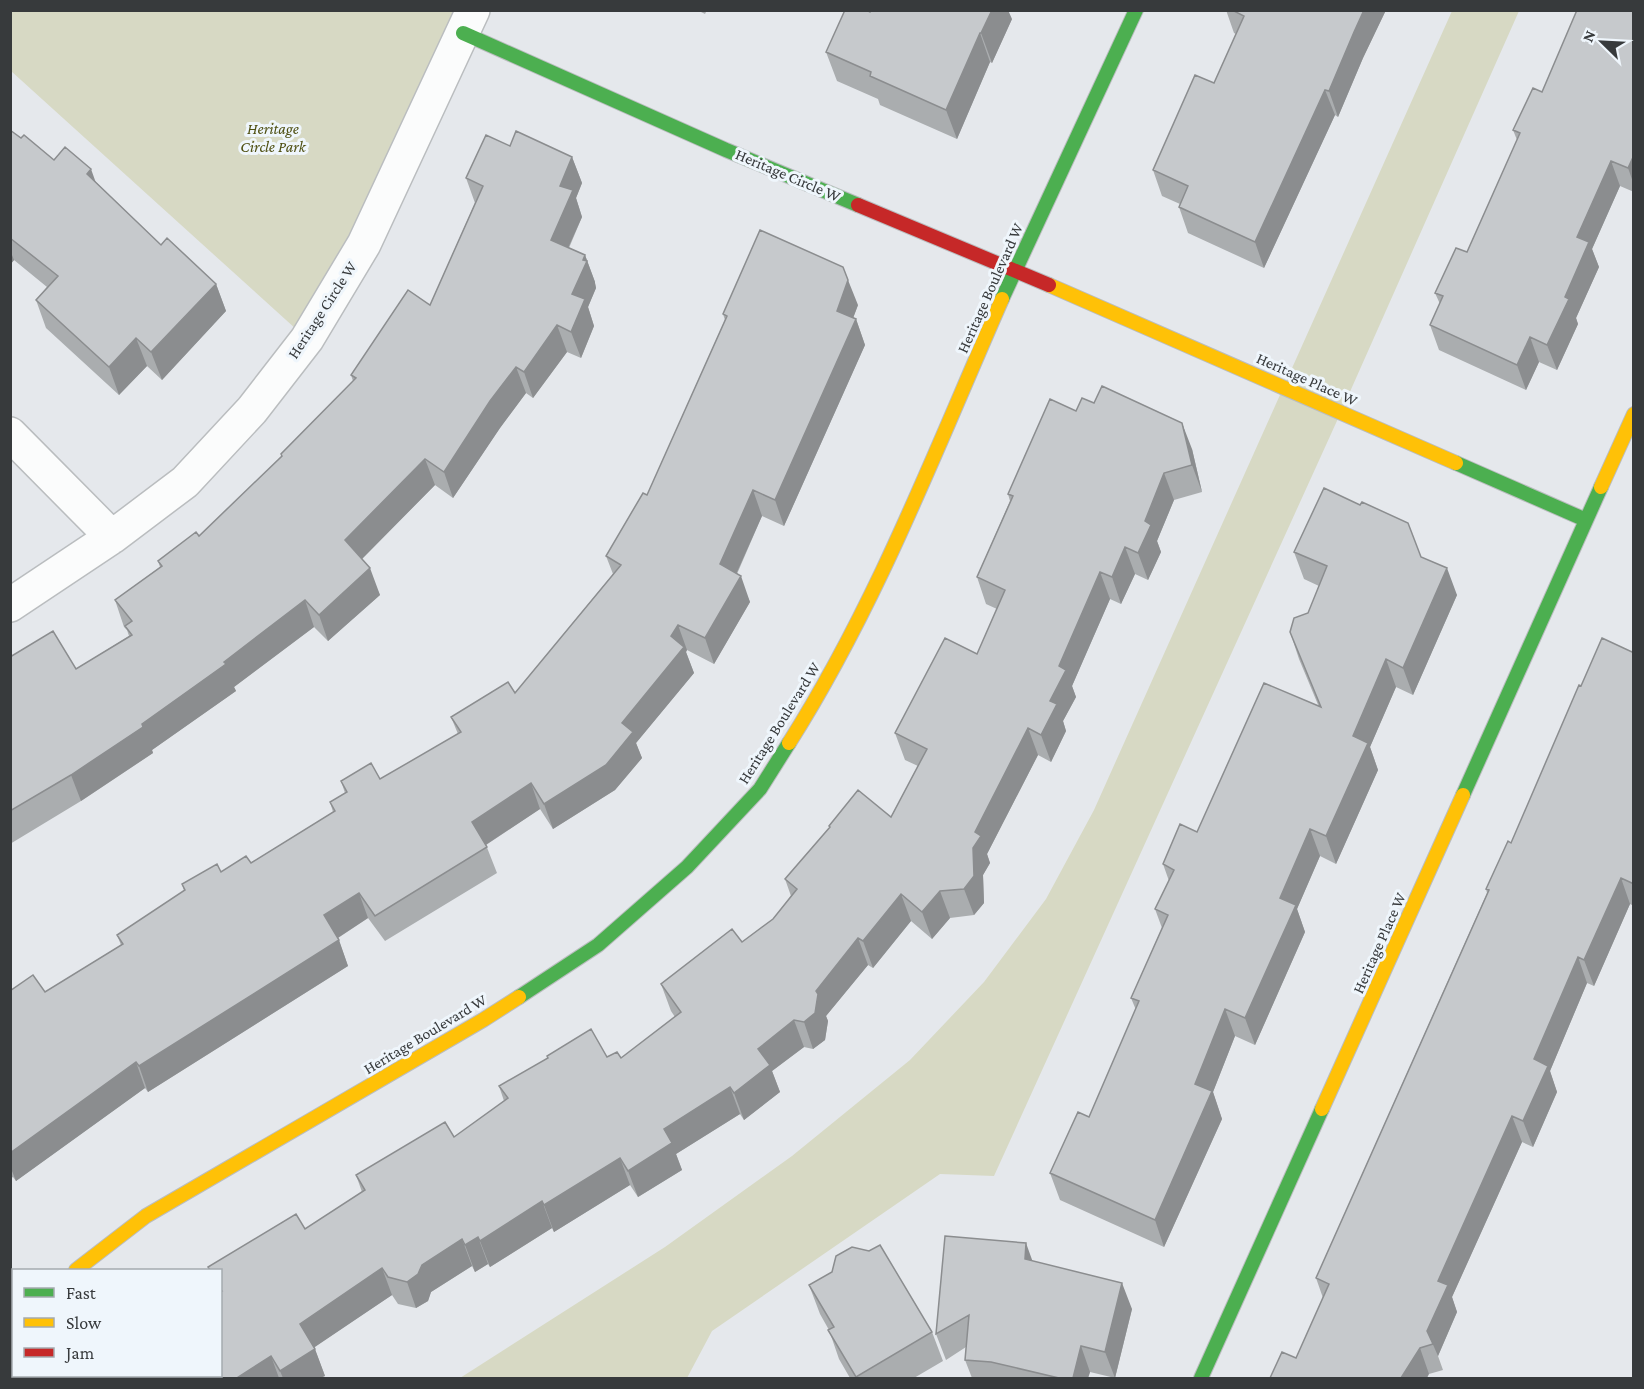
<svg xmlns="http://www.w3.org/2000/svg" width="1644" height="1389" viewBox="0 0 1644 1389" font-family="'Crimson Pro',serif">
  <rect width="100%" height="100%" fill="#e5e8ec"/>
  <path fill="#d7d9c4" d="M11,11h462l-166,328 -296,-268z
    M1452,11h67l-178,401 -347,764 -54,-2 -228,157 -25,47h-227l205,-131 127,-91 118,-96 74,-78 62,-83 48,-89z"/>
  <g fill="none" stroke-linecap="round" stroke-linejoin="round">
    <g stroke="#babdbf" stroke-width="36">
      <path id="street" d="M10,434l102,103
        M10,605l102,-68 73,-55 67,-72 55,-71 57,-95 109,-234"/>
    </g>
    <g stroke="#babdbf" stroke-width="16">
      <path id="fast" d="M463,33l263,117 132,55
        M1002,299l134,-289
        M1456,463l130,57
        M1463,795l138,-308
        M519,997l79,-52 89,-78 73,-78 29,-46
        M10,1328l4,-3
        M1201,1378l121,-269"/>
    </g>
    <g stroke="#babdbf" stroke-width="16">
      <path id="slow" d="M1049,285l407,178
        M1601,487l33,-73
        M789,743c88,-139 147,-294 213,-444
        M1322,1109l141,-314
        M76,1270l70,-54 337,-196 36,-23"/>
    </g>
    <g stroke="#babdbf" stroke-width="16">
      <path id="jam" d="M858,205l191,80"/>
    </g>
    <use href="#street" stroke="#fbfcfc" stroke-width="33"/>
    <use href="#fast" stroke="#4caf50" stroke-width="14"/>
    <use href="#slow" stroke="#ffc107" stroke-width="14"/>
    <use href="#jam" stroke="#c62828" stroke-width="14"/>
  </g>
  <path fill="#aaadaf" d="M697,10h10l-2,4z
    M1226,10h160l-23,48 -25,59 -3,-2 -71,153 -76,-35 -9,-26 1,-3 -18,-8 -9,-26 61,-87 22,-49 -2,-1z
    M1634,10v182l-14,-6 -28,63 7,18 -23,51 2,6 -21,46 -18,-8 -13,28 -87,-40 -9,-25 10,-21 -5,-11 32,-41 50,-112 -4,-10 29,-38z
    M870,12l142,7 -20,44 -2,-1 -33,77 -77,-34 -2,-6 -41,-18 -11,-29z
    M10,130l11,8 33,22 42,22 65,63 55,39 10,27 -64,69 -15,-14 -28,29 -73,-67 -10,-28 11,-13 -33,-27 -4,5z
    M510,146l62,11 10,26 -6,15 6,19 -13,31 16,7 10,27v1l1,5 -8,19 6,19 -13,32 -14,-6 -34,46 -7,-5 -26,35 -47,70 -18,-13 -73,74 18,36 -52,46 -14,-14 -80,60 2,4 -84,59 1,3 -72,48 -71,43v-187l66,12 53,-33 -2,-6 -3,-3 -9,-27 45,-33 -2,-6 41,-25 83,-79 -1,-3 72,-73 -2,-6 79,-70 45,-102 -9,-25z
    M858,305l-5,13 3,1 9,26 -81,181 -22,-10 -25,58 13,28 -36,62 -27,-14 -1,2 8,21 -58,70 6,15 -27,32 -62,39 -13,-20 -54,36 11,28 -112,68 -17,-23 -30,20 10,28 -200,126 -3,-4 -129,93 -3,-4 -3,2v-188l35,1 76,-47 -4,-10 67,-44 -2,-7 39,-12 30,-9 82,-51 -3,-10 15,-9 -4,-12 39,-2 78,-45 -7,-17 64,-24 98,-119 -7,-18 41,-61 78,-175 -2,-6z
    M1076,411l116,38 10,43 -28,8 -17,41 4,11 -13,28 -13,-6 -14,30 -11,-5 -38,87 4,11 -13,24 3,10 -15,31 -13,-7 -51,99 3,9 -7,12 1,28 -10,12 -24,3 -18,21 -21,-18 -38,47 -5,-3 -42,51 2,5 -3,19 -12,9 -9,-2 -32,24 8,21 -36,28 -4,-6 -64,40 6,16 -44,27 -8,-12 -76,47 -2,-4 -62,39 -2,-3 -13,8 -3,-6 -41,26 -3,9 -12,7 -18,-4 -6,-9 -78,52 11,29 -5,2h-245l-2,-2h147v-106h-11l-1,-3 97,-38 57,-37 -6,-17 98,-38 50,-36 -5,-15 108,-29 14,1 54,-41 -4,-6 -10,-27 81,-42 31,-23 18,-23 -6,-17 44,-51v-2l62,-9 27,-51 -13,-6 -10,-27 82,-79 20,-45 -11,-5 -9,-27 33,-76 -2,-7z
    M1294,552l127,5 36,38 -44,100 -17,-8 -26,60 8,23 -42,94 -16,-8 -23,53 8,23 -50,113 -20,-9 -22,56 9,27 -58,128 -104,-47 -10,-27 39,-56 47,-107 -5,-12 31,-70 -7,-19 14,-28 -6,-17 34,-32 122,-125 -20,-48 -9,-27 18,-19 11,-27 -15,-7z
    M1634,648v258l-4,-2 -36,82 -7,-3 -37,88 7,21 -24,55 -11,-5 -70,155 5,15 -19,44 5,14 -14,4 -133,-16 27,-60 -7,-20 171,-385 -1,-4 25,-46 70,-157 51,-34z
    M1032,1261l100,48 -17,69 -25,-6 -2,6h-116l-7,-18 1,-13 -20,13 -10,-26z
    M809,1285l123,47 11,29 -29,17h-64l-11,-19 -10,-29 -9,-16z"/>
  <path fill="#8b8d8f" d="M992,10h16l4,9 -20,44 -11,-30z
    M1364,10h22l-23,48 -25,59 -9,-26 25,-59z
    M980,33l10,29 -33,77 -11,-29z
    M1325,90l10,25 -71,153 -9,-26z
    M1634,155v30l-6,-17z
    M572,157l10,26 -6,15 6,19 -22,49 -9,-26 9,-54z
    M1611,161l9,25 -28,63 7,18 -23,51 2,6 -21,46 -10,-25 18,-48 12,-60z
    M91,169l10,28 -14,-23z
    M10,250l4,10 -4,5z
    M585,255l10,27v1l1,5 -8,19 6,19 -13,32 -10,-26 1,-38z
    M848,280l10,25 -12,32 -9,-26z
    M216,284l10,27 -64,69 -11,-28z
    M856,319l9,26 -81,181 -9,-26z
    M557,325l10,27 -34,46 -9,-26z
    M1530,337l9,25 -13,28 -9,-25z
    M136,338l11,28 -28,29 -10,-28z
    M516,367l10,26 -26,35 -47,70 -9,-26 46,-71z
    M1182,423l10,26 10,43 -10,-27z
    M425,459l10,26 -81,82 -9,-27z
    M1164,473l10,27 -17,41 4,11 -13,28 -10,-27 7,-32z
    M753,490l9,26 -33,74 -9,-26z
    M1125,547l10,27 -14,30 -9,-27z
    M370,568l10,27 -52,46 -9,-26z
    M1447,568l10,27 -44,100 -10,-27z
    M1100,572l10,27 -38,87 4,11 -13,24 3,10 -15,31 -10,-27 18,-69z
    M741,576l9,26 -36,62 -9,-26z
    M305,600l9,27 -80,60 2,4 -84,59 1,3 -72,48 -10,-26 71,-51z
    M678,625l9,25 -1,2 8,21 -58,70 6,15 -27,32 -62,39 -9,-25 78,-81 49,-87z
    M1386,659l10,28 -26,60 8,23 -42,94 -10,-28 27,-100z
    M1028,728l10,27 -51,99 3,9 -7,12 1,28 -10,12 -10,-26 11,-57z
    M531,783l9,26 -59,39 -9,-26z
    M1310,829l10,27 -23,53 8,23 -50,113 -10,-27 35,-120z
    M1621,878l9,26 -36,82 -10,-26z
    M940,891l10,27 -18,21 -10,-27z
    M359,893l9,25 -35,23 -9,-26z
    M901,894l10,27 -38,47 -10,-27z
    M858,938l10,27 -42,51 2,5 -3,19 -12,9 -9,-27 12,-31z
    M339,940l9,26 -200,126 -9,-26z
    M1578,957l9,26 -37,88 7,21 -24,55 -10,-26 11,-62z
    M1225,1009l10,27 -22,56 9,27 -58,128 -9,-27 40,-136z
    M794,1020l10,27 -32,24 8,21 -36,28 -10,-27 24,-44z
    M136,1062l9,26 -129,93 -6,-15v-13z
    M730,1087l10,27 -64,40 6,16 -44,27 -10,-26 36,-42z
    M1512,1116l10,26 -70,155 5,15 -19,44 -11,-25 11,-50z
    M620,1158l10,27 -76,47 -10,-27z
    M542,1201l10,27 -62,39 -10,-26z
    M478,1237l10,27 -13,8 -10,-27z
    M462,1239l10,27 -41,26 -3,9 -12,7 -9,-26 15,-17z
    M1026,1243l9,25 -10,-9z
    M382,1268l10,27 -83,56 -9,-27z
    M1122,1283l10,26 -17,69 -10,-26z
    M1081,1346l9,26 -2,6h-15z
    M1420,1348l9,26 -2,4h-26z
    M315,1349l10,27 -5,2h-37l-3,-7z
    M271,1356l8,22h-42z"/>
  <path fill="#c6c9cc" stroke="#8b8d8f" stroke-width="1.5" d="M845,10h21l4,2 1,-2h121l-11,23h-1l-34,77 -76,-34 1,-4 -45,-20z
    M1232,10h132l-10,22 -25,59 -4,-1 -70,152 -76,-35 9,-21 -35,-16 42,-95 19,8 30,-67z
    M1577,10h57v145l-6,13 -17,-7 -34,76 12,5 -24,55 4,2 -22,46 -17,-8 -13,28 -87,-40 13,-29 -8,-3 21,-45 11,4 53,-119 -7,-3 20,-42 9,4z
    M10,130l11,8 3,-3 30,25 11,-13 26,22 -4,5 74,71 6,-7 49,46 -65,68 -15,-14 -27,29 -73,-67 22,-24 -48,-38z
    M516,131l56,26 -12,29 13,4 -22,50 34,15 -2,5 4,1 -15,33 13,5 -14,33 -14,-7 -33,47 -8,-5 -26,34 -46,71 -19,-13 -80,81 25,28 -51,47 -14,-15 -81,62 2,2 -84,60 1,3 -72,48 -61,36v-154l43,-26 23,38 56,-34 -7,-9 7,-5 -17,-21 47,-34 -4,-5 38,-29 3,4 83,-80 -1,-2 75,-76 -5,-3 57,-85 22,15 53,-119 -17,-8 20,-43 24,11z
    M760,230l83,37 5,13 -11,31 19,8 -81,181 -22,-10 -33,74 21,12 -36,62 -27,-13 -7,11 13,11 -62,76 11,9 -27,33 -62,39 -13,-21 -59,39 15,25 -112,69 -16,-23 -35,22 15,25 -200,126 -3,-4 -126,91v-162l23,-16 12,17 78,-48 -6,-9 68,-45 -3,-6 35,-20 4,8 25,-16 5,7 84,-52 -5,-9 17,-10 -6,-11 30,-18 9,16 81,-47 -10,-15 57,-35 7,11 106,-128 -15,-9 37,-63 4,2 80,-179 -4,-2z
    M1102,386l80,37 10,42 -28,8 -19,48 6,4 -13,28 -13,-6 -13,30 -12,-5 -41,94 7,4 -16,31 7,3 -16,31 -13,-7 -53,104 6,4 -8,12 1,28 -10,13 -24,2 -18,21 -21,-18 -38,47 -5,-3 -42,53 2,3 -3,19 -11,9 -10,-2 -36,29 12,16 -36,28 -4,-6 -66,42 8,14 -44,28 -8,-13 -76,47 -2,-4 -62,40 -2,-4 -13,8 -3,-6 -40,26 -4,9 -11,8 -19,-5 -6,-9 -82,56 15,25 -35,22 -9,-15 -34,22h-159l-3,-2h145v-84l2,-1 -2,-2v-19h-10l-2,-3 88,-53 9,15 60,-39 -9,-15 89,-53 9,15 54,-39 -9,-12 49,-28 -1,-2 44,-27 16,28 10,-5 4,6 60,-46 -20,-28 71,-55 10,13 31,-23 24,-30 -12,-10 45,-52 -1,-1 29,-36 33,27 36,-68 -32,-16 50,-95 32,16 28,-64 -28,-13 36,-81 -5,-2 42,-95 26,12 6,-13 12,5z
    M1324,488l36,17 2,-3 46,21 13,34 26,11 -44,100 -17,-9 -33,77 15,7 -42,93 -16,-7 -30,69 16,7 -51,113 -20,-9 -30,75 17,7 -57,129 -105,-47 28,-61 11,5 50,-116 -8,-3 37,-83 -13,-6 19,-39 -11,-6 17,-40 17,8 67,-149 57,24 -31,-75 4,-14 14,-5 19,-47 -33,-14z
    M1602,638l30,14 2,-4v236l-13,-6 -37,82 -6,-3 -44,102 14,7 -25,55 -11,-5 -74,165 10,4 -21,46 6,13 -13,4 -19,30h-131l12,-26 14,6 33,-74 -13,-6 173,-388 -3,-1 22,-48 3,2 68,-158 2,1z
    M945,1236l81,7 -1,16 97,24 -17,69 -24,-6 -8,32h-14l-68,-16 -26,-2 4,-45 -33,19z
    M880,1245l52,87 -76,45 -28,-47 6,-3 -25,-42 23,-13 4,-16 16,-9 17,4z"/>
  <g text-anchor="middle" dominant-baseline="central" stroke-width="6" stroke-linejoin="round" paint-order="stroke">
    <g font-size="16" font-style="italic" fill="#4e4f11" stroke="#eff6fc">
      <text x="273" y="128">Heritage<tspan x="273" dy="18">Circle Park</tspan></text>
    </g>
    <g font-size="16" fill="#373a3c" stroke="#eff6fc">
      <text transform="translate(788 175) rotate(23)">Heritage Circle W</text>
      <text transform="translate(990 288) rotate(-66)">Heritage Boulevard W</text>
      <text transform="translate(322 310) rotate(-57)">Heritage Circle W</text>
      <text transform="translate(1307 379) rotate(24)">Heritage Place W</text>
      <text transform="translate(779 723) rotate(-58)">Heritage Boulevard W</text>
      <text transform="translate(1379 943) rotate(-66)">Heritage Place W</text>
      <text transform="translate(425 1034) rotate(-31)">Heritage Boulevard W</text>
    </g>
  </g>
  <rect width="1644" height="1389" fill="none" stroke="#373a3c" stroke-width="24"/>
  <rect x="12" y="1269" width="210" height="108" fill="#eff6fc" stroke="#a5abaf" stroke-width="1.5"/>
  <rect x="24" y="1288" width="30" height="9" fill="#4caf50" stroke="#a5abaf" stroke-width="1.5"/>
  <text x="66" y="1299" font-size="18" fill="#373a3c">Fast</text>
  <rect x="24" y="1318" width="30" height="9" fill="#ffc107" stroke="#a5abaf" stroke-width="1.5"/>
  <text x="66" y="1329" font-size="18" fill="#373a3c">Slow</text>
  <rect x="24" y="1348" width="30" height="9" fill="#c62828" stroke="#a5abaf" stroke-width="1.5"/>
  <text x="66" y="1359" font-size="18" fill="#373a3c">Jam</text>
  <g transform="translate(1602 42) rotate(294)" stroke="#eff6fc" stroke-width="4.5" paint-order="stroke">
  <path d="M0-4.5L10 22L0 15L-10 22Z" fill="#373a3c"/>
  <text y="-9" font-size="16" font-weight="bold" text-anchor="middle" fill="#373a3c">N</text>
  </g>
</svg>
